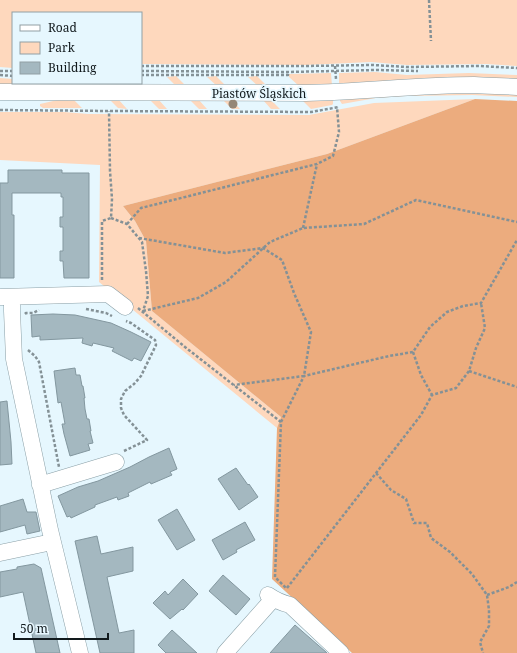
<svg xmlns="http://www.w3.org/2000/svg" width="517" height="653" viewBox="0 0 517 653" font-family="'Noto Serif',serif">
  <rect width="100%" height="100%" fill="#e6f7fe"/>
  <path fill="#fed8bd" d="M0,0h517v66l-31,-2 -79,1 -36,-3 -65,3 -165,-1v-51h-128v55l-13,-1z
    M375,72l32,3 62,-2 48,2v6l-178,5v-13z
    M331,73l1,13h-33l-10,-9v-3z
    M176,76l10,10h-10l-9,-9z
    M216,76l10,10h-9l-10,-9z
    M257,76l10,10h-9l-10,-9z
    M0,78l13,1v4h45l2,3h-60z
    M481,92l36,2v3l-45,-2 -66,1 -30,2 -34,6 -2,-3v-2l59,-5z
    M62,99h11l9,9h-39l-3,-2v-2z
    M118,99l9,10 -9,-1 -8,-8z
    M158,99l9,10h-8l-9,-9z
    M198,99l9,10h-8l-9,-9z
    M231,99l9,10h-8l-9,-9z
    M270,99l10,10h-9l-8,-9z
    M333,99v5l-1,1 -21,4 -8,-8z
    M475,99l-148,55 -204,52 12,15 11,20 6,70 129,106 -4,11 -178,-146 1,-117 -100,-5v-48h64l24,2 221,1 65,-12z"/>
  <path fill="#ecac7e" d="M475,99l42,2v552h-165l-80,-74 5,-151 4,-11 -129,-106 -6,-70 -11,-20 -12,-15 204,-52z"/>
  <path fill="#a4b8c0" stroke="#83979f" d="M8,170h54v3h27v105h-25l-1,-17h-3v-10h3v-24h-3v-10h3v-20h-2v-4h-49v22h2v63h-14v-95h8z
    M53,314l22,1 36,8 20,9 20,10 -10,19 -7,-3 -2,3 -20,-10 2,-3 -21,-5 -1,3 -10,-3 1,-5 -43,2v-4l-8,1 -1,-22z
    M75,368l1,7h4l2,11h1l2,12h-1l1,11 2,10h2l2,12h-1l3,12 -5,1 2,6 -20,6 -6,-22 -2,-10h3l-4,-22 -3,1 -4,-32z
    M7,401l4,41 1,22 -12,1v-63z
    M169,448l8,21 -7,3 2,3 -21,9 -1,-2 -22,11 1,3 -11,4 -1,-3 -22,8v2l-24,11 -1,-2 -3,1 -9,-21 20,-9 20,-6 32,-14 19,-10z
    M236,468l12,17 1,-1 9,13 -19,13 -21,-31z
    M23,499l4,13h9l4,19 -13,3 -2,-9 -25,7v-26z
    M177,509l18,31 -18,10 -19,-30z
    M245,522l10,18 -19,10 1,2 -14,8 -11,-20z
    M97,536l4,18 32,-7v24l-26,6 12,56 15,-3v23h-34l-25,-112z
    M34,564l7,4 19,85h-24l-13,-61 -23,5v-25l17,-3v-2z
    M223,575l27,24 -14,16 -27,-24z
    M183,579l15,15 -15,16 -1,-1 -12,10 -17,-16 12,-12 3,4z
    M295,625l31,27 1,1h-57z
    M172,630l25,23h-31l-8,-8z"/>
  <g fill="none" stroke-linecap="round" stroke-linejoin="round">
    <g stroke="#8a9fa6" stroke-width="17">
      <path id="minor" d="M0,92l306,1c56,-1 112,-8 168,-8 14,1 29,1 43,2
        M0,297l108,-3 17,13
        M12,297v14l2,48 36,171 30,123
        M40,485l76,-23
        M0,553l52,-11
        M268,595c7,5 14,8 22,10l51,48
        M225,653l48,-54"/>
    </g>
    <path stroke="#849196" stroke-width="2.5" stroke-dasharray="3 2" stroke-linecap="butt" d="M429,0l2,41
      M141,66h163l69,-1 34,2 72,-1 38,2
      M335,66l1,13
      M0,71h13
      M141,71l147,1 88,-2 42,1
      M0,75l13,1
      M141,75h147v-3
      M0,110l109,1 202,1 28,-5
      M111,218l16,6 15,18 4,29 2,25 -5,15
      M127,224l14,-16 176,-44 16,-8 6,-24 -2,-25
      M303,228l14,-64
      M139,238l86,15 38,-5 19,12 12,33 17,39 -7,44 -70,9
      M102,280v-59l9,-3 1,-19 -2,-28 -1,-60
      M138,308l47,39 96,75 -6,155 12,12
      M86,309l20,4 6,3
      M143,311l55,-13 28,-16 44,-40 33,-14 61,-4 52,-24 101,22
      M25,314l1,-1h7l6,-3
      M28,350l7,6 4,6 20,105
      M413,352l8,23 11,20
      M469,371l48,16
      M281,422l23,-46 85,-20 24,-4 17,-25 17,-15 16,-6 18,-3 36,-63
      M124,451l23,-11 -23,-25 -3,-7v-9l4,-8 9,-7 7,-8 15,-31 -1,-5 -24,-17 -5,-2
      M376,473l15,17 15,9 8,24h13l4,15 19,14 22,22 15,21 2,15v16l-9,16 3,11
      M287,588l134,-173 11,-20 24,-7 13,-17 7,-23 9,-20 -4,-25
      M487,595l22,-8 8,-5"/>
    <use href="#minor" stroke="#fff" stroke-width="16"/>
  </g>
  <circle fill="#958776" cx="233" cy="104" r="4.5"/>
  <g text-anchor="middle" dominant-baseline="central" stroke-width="3.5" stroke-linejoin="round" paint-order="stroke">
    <g font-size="12" fill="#121a1d" stroke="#e6f7fe">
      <text x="259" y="93">Piastów Śląskich</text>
    </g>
  </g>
  <rect x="12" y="12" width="130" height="72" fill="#e6f7fe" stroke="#919fa4"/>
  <rect x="20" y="25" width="20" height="6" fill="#ffffff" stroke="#919fa4"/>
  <text x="48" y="32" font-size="12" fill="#121a1d">Road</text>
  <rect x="20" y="42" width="20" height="12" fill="#fed8bd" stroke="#919fa4"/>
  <text x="48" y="52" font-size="12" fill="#121a1d">Park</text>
  <rect x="20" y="62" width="20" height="12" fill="#a4b8c0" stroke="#919fa4"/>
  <text x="48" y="72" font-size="12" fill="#121a1d">Building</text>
  <path d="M14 633v6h94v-6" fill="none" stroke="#121a1d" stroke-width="2"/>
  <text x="20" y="633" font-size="12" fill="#121a1d" stroke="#e6f7fe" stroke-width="3" paint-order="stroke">50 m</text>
</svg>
